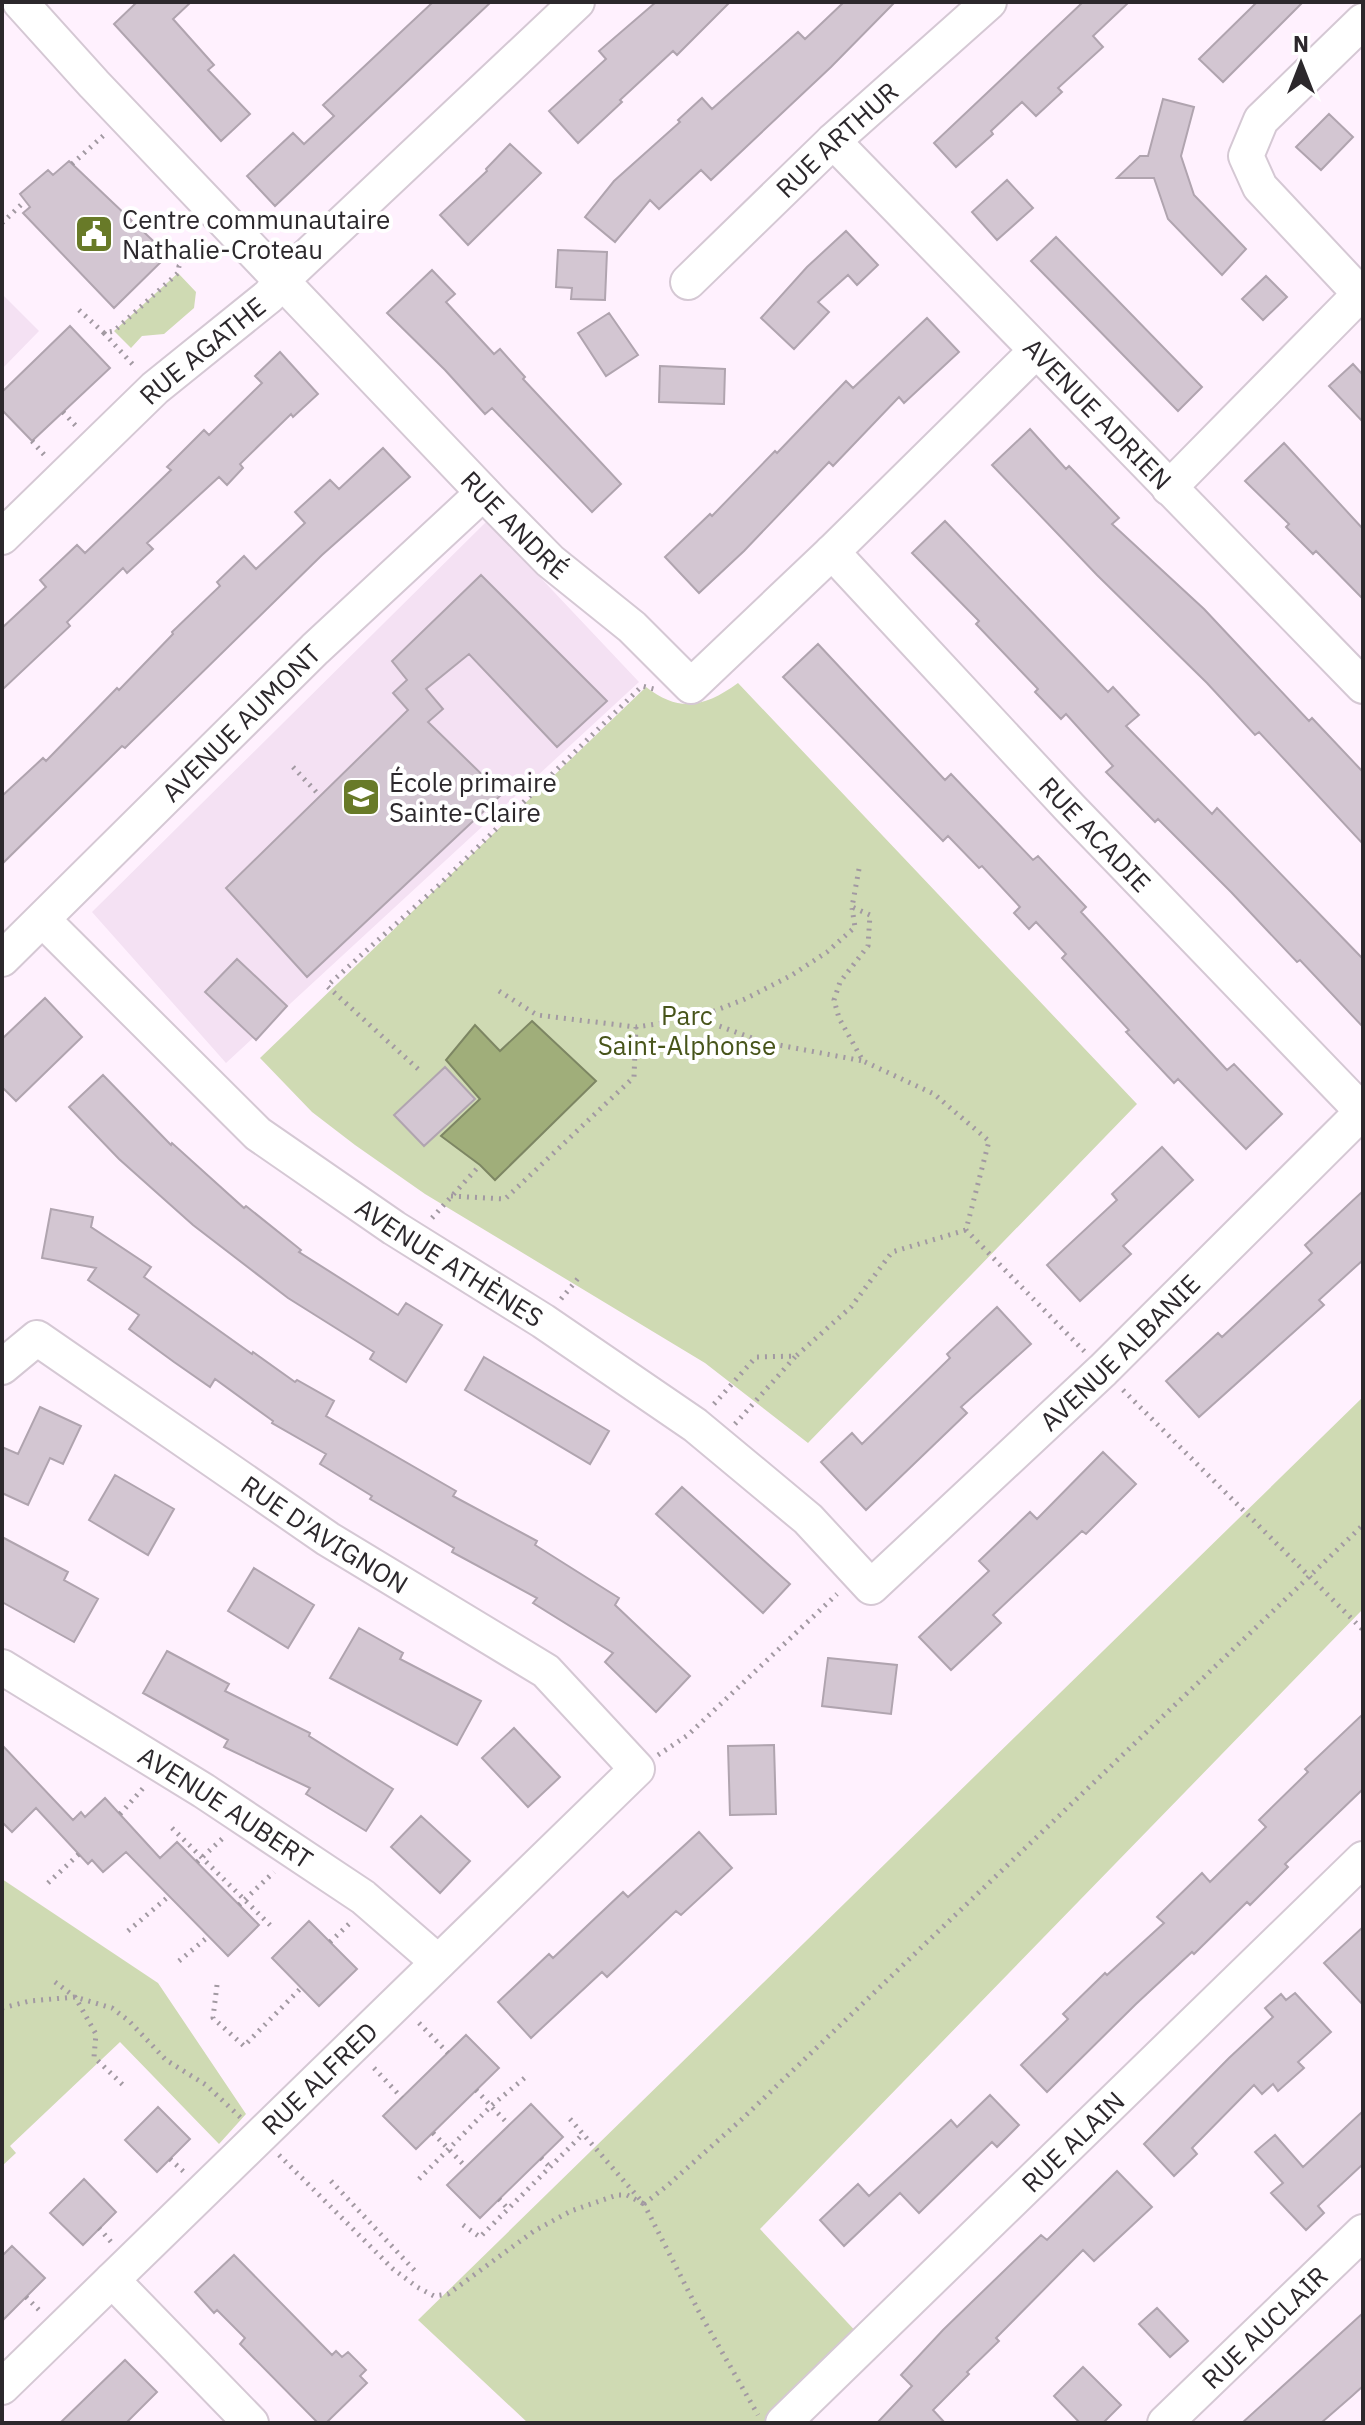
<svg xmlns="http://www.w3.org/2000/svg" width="1365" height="2425" viewBox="0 0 1365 2425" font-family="'IBM Plex Sans',sans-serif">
  <rect width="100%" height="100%" fill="#fff1fe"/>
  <path fill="#f4e1f3" d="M2,294l37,37 -37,38z
    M487,521l152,161 -413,381 -134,-151z"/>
  <path fill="#cfdab3" d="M178,273l18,19 -2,16 -30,26 -22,2 -11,12 -17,-17z
    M738,683l399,421 -329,339 -103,-80 -280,-169 -70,-49 -43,-33 -52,-54 386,-371c33,26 59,20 92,-4z
    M1363,1397v212l-603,620 101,108 -90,86h-243l-110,-103z
    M2,1879l156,104 88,131 -27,30 -99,-102 -110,104 6,7 -14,13z"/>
  <path fill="#a0ae7a" stroke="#7d8663" stroke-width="2" d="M532,1021l64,60 -101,99 -15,-15 -39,-29 39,-37 -34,-39 29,-35 25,26z"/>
  <path fill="#d3c6d2" stroke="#b0a4af" stroke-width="2" d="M137,2h54l-18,17 41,46 -6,5 42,44 -29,27 -107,-117z
    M433,2h58l-216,204 -28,-30 46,-43 11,11 30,-28 -11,-11z
    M656,2h74l-53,53 -4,-4 -53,49 2,2 -44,41 -29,-32 57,-52 -7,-8z
    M844,2h51l-64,65 -120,113 -10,-10 -42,39 -9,-9 -35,42 -30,-25 29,-36 66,-59 -2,-2 24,-22 10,11 86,-77 7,7z
    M1083,2h46l-36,34 10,11 -45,41 4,4 -26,24 -14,-14 -31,29 2,3 -37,33 -22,-24z
    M1257,2h46l-80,80 -24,-23z
    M1163,99l31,8 -13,49 13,39 52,54 -24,26 -54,-56 -14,-41h-37l23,-22h8z
    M1329,114l24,23 -32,33 -25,-23z
    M510,144l31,29 -73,72 -28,-30 47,-44 -1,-2z
    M69,161l99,94 -54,53 -91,-95 7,-6 -10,-13 28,-24 5,5z
    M1007,180l26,28 -36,32 -25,-28z
    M846,231l32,34 -21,20 -9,-10 -30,27 11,10 -35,37 -33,-31 46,-51z
    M1056,237l146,150 -24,24 -147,-150z
    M558,250l49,2 -2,48 -34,-1 1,-11 -16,-1z
    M432,270l23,24 -9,8 48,52 6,-5 25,28 -2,2 98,105 -29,28 -100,-104 -7,6 -40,-44 -58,-57z
    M1266,276l21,21 -24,23 -21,-21z
    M609,313l29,42 -32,21 -28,-43z
    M927,318l32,34 -55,51 -5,-6 -66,69 -4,-4 -85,89 -45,42 -34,-36 45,-43 2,2 63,-65 2,2 69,-72 7,7z
    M70,326l40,42 -78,73 -30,-31v-18z
    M280,352l38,42 -25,23 -2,-3 -51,50 3,4 -16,17 -8,-8 -72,66 6,6 -26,24 -4,-5 -56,54 3,4 -68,64v-62l44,-41 -6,-7 37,-35 8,8 53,-51 33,-32 -4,-3 37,-37 5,5 53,-52 -7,-7z
    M1353,364l10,11v47l-34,-36z
    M660,366l65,3 -1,35 -65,-2z
    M1030,429l36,40 3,-3 50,52 -7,6 92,85 105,112 3,-3 51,54v72l-104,-112 -4,3 -48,-52 -110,-108 -105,-110z
    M1284,443l79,86v70l-47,-48 -3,3 -27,-27 3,-3 -44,-43z
    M383,448l27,29 -88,78 -197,193 -3,-2 -120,118v-68l41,-38 3,3 71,-73 2,2 54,-56 -1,-2 48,-46 -3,-4 27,-26 12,13 49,-46 -10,-11 35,-32 9,9z
    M945,521l163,171 5,-5 26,28 -13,11 86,88 5,-6 146,151v68l-63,-67 -3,2 -66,-70 -73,-73 -3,3 -49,-50 7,-6 -47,-52 -5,5 -26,-27 3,-3 -62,-65 3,-3 -67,-68z
    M481,575l126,126 -50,46 -88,-93 -43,35 17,20 -15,13 74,72 -195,183 -81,-89 182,-178 -15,-17 14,-13 -15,-19z
    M818,644l127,136 6,-6 82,86 5,-4 48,51 -5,5 146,158 7,-6 48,50 -36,35 -68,-70 -4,4 -48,-51 3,-2 -67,-72 4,-4 -30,-32 -7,7 -15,-16 6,-6 -38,-41 -3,2 -31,-32 -5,5 -160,-164z
    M237,959l50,47 -31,34 -51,-48z
    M45,998l37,39 -66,64 -14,-14v-48z
    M445,1067l30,32 -51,47 -30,-31z
    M103,1075l68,70 1,-2 72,65 2,-2 55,44 -2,2 99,63 8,-12 36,22 -36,57 -36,-23 4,-7 -86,-54 -95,-73 -74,-66 -50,-52z
    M1162,1147l31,33 -70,66 8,8 -51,47 -33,-36 70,-65 -5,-6z
    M1363,1191v69l-44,40 5,5 -125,112 -33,-36 52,-48 4,4 90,-84 -7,-8z
    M51,1209l42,8 -2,10 60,40 -7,10 108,77 1,-2 42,30 2,-2 37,21 -8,15 130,75 -3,5 84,45 -2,4 84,53 -4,7 75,71 -34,36 -51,-50 8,-9 -80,-50 4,-5 -85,-46 2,-4 -84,-49 2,-3 -52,-32 6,-10 -54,-31 1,-2 -58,-42 -5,8 -36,-25 -45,-33 10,-14 -51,-35 8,-12 -54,-10z
    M997,1307l34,37 -70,63 6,6 -101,97 -45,-48 31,-29 10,11 88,-86 -3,-4z
    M484,1357l125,74 -19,33 -125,-74z
    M40,1407l41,19 -18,38 -13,-6 -22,47 -26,-12v-46l16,7z
    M1103,1452l33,32 -50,50 -4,-3 -89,84 8,8 -50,47 -32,-33 70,-66 -10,-10 51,-49 7,7z
    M115,1475l59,34 -26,46 -59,-35z
    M682,1487l108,97 -27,29 -107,-99z
    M2,1537l66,35 -4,8 34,19 -24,43 -72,-40z
    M254,1568l60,37 -26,43 -60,-37z
    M359,1628l44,25 -3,6 81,42 -24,44 -127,-67z
    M167,1651l62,33 -4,7 85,42 -1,3 84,53 -27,42 -60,-37 4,-6 -86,-41 4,-7 -85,-47z
    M828,1658l69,7 -6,49 -69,-8z
    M1363,1714v75l-78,75 3,3 -38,38 -3,-3 -53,52 -2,-2 -56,52 -89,88 -26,-27 47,-46 -5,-5 42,-41 2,2 57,-52 -7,-6 45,-44 8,9 56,-55 -7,-7 49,-48 -3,-3z
    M514,1728l46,49 -32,30 -46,-49z
    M2,1745l71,75 8,-8 4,5 20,-19 55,60 17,-16 82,83 -31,31 -102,-104 -23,20 -11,-12 -4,4 -52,-56 -24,24 -10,-10z
    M774,1745l2,69 -46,1 -2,-69z
    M421,1816l49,45 -30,32 -49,-46z
    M699,1832l33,36 -51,47 -5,-4 -69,66 -5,-5 -71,66 -33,-36 51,-48 4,4 70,-66 5,5z
    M309,1921l48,48 -38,37 -47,-48z
    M1363,1927v78l-39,-42z
    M1295,1993l36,39 -33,30 6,6 -26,23 -5,-7 -11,10 -8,-9 -62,63 5,6 -23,22 -30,-32 85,-86 44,-41 -8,-9 16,-14 5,6z
    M466,2035l33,33 -83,81 -33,-33z
    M990,2095l29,30 -22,22 -5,-5 -73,71 -19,-20 -56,53 -24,-26 38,-36 11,12 82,-76 6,7z
    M531,2104l32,33 -83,81 -33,-33z
    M158,2107l32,32 -33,33 -32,-32z
    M1363,2111v53l-45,42 6,7 -18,17 -35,-37 12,-10 -28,-31 20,-17 28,32z
    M1117,2171l35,36 -58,54 -11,-11 -87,88 3,3 -32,31 2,2 -36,36 12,13h-68l35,-37 -11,-11 42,-45 98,-95 6,5z
    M84,2179l32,33 -33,33 -33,-32z
    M12,2246l33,32 -43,43v-65z
    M234,2255l98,100 4,-4 6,6 6,-5 18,18 -6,6 7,7 -41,40h-8l-78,-79 5,-6 -28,-28 -3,3 -19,-21z
    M1157,2308l31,33 -18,16 -31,-33z
    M1363,2313v73l-11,10 -31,27h-79z
    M125,2360l32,32 -31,31h-66z
    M1083,2367l38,38 -18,18h-23l-26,-27z"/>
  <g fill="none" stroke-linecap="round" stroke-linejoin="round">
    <g stroke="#d5c8d4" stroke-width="38">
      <g id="minor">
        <path id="s1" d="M20,2l74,82 401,421 55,56 82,66 59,59 141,-134 204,-201"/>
        <path d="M1363,21l-102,99 -15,36 14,31 103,110"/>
        <path id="s2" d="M833,141l530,545"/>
        <path id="s3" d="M688,282l145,-141 156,-139"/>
        <path d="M1169,488l191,-194"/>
        <path id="s4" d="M2,537l153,-149 114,-92 13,-16 295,-278"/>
        <path id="s5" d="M832,552l238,256 292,303"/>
        <path id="s6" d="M43,920l215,214 136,94 149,93 152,104 113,94 63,68 232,-217 260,-259"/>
        <path id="s7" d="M2,959l313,-310 168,-156"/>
        <path id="s8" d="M2,1367l35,-29 291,201 218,132 91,98 -635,618"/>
        <path id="s9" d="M2,1667l202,124 159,106 75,65"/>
        <path d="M112,2280l139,143"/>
        <path id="s10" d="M783,2423l580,-564"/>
        <path id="s11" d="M1165,2423l198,-191"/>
      </g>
    </g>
    <path stroke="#a299a2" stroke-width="5" stroke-dasharray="2 6" stroke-linecap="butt" d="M72,164l32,-29
      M2,223l23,-22
      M79,310l25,23 10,-2 64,-58 1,-7 24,-26
      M104,333l31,34
      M63,412l13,14
      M32,441l15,17
      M293,767l27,29
      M859,869l-7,38 18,8 -2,31 -28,36 -6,18 5,18 24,43 71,33 55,47 -23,89 119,122
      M499,991l38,24 99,12 60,-9 49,-19 47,-24 35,-23 28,-25 -3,-19
      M697,1018l66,24 100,19
      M418,1069l-91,-83 112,-101 203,-199 12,3
      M451,1196l54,3 129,-122 2,-50
      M432,1218l48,-53
      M561,1299l19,-23
      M1123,1390l240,240
      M714,1404l42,-47 40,-1 55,-49 41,-55 74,-22
      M735,1424l60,-67
      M658,1755l30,-20 149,-141
      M120,1814l26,-29
      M172,1828l100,99
      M197,1862l26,-24
      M48,1883l31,-29
      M239,1905l35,-33
      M128,1931l41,-35
      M330,1942l20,-19
      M179,1961l30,-25
      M55,1982l20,15 21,37 -2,23 29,28
      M217,1985l-4,33 31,28 57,-58
      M2,2008l28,-7 45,-4 37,11 17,13 37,39 40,25 35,33
      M419,2023l29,30
      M374,2068l28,30
      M476,2090l33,35
      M570,2119l74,85 54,106 60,105
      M433,2133l33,34
      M279,2155l114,114 24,18 17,9 14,-2 86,-63 37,-20 46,-16h10l17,9
      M541,2158l9,9
      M170,2159l14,13
      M419,2179l72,-73 36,-30
      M331,2181l85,91
      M499,2199l9,10
      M644,2204l24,-19 73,-65 622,-595
      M463,2225l17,12 103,-103
      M99,2228l13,15
      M26,2297l13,13"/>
    <use href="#minor" stroke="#fff" stroke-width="34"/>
  </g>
  <defs>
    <g id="civic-square" transform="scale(2)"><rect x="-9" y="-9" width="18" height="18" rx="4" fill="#687a28" stroke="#fff"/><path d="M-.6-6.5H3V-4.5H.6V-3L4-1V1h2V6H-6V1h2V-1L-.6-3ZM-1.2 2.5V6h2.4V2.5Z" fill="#fff"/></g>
    <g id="school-square" transform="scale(2)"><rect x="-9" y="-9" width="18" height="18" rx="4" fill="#687a28" stroke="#fff"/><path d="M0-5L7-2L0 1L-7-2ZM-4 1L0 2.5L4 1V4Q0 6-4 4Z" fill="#fff"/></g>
  </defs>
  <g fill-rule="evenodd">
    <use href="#civic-square" x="94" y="234"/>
    <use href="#school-square" x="361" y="797"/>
  </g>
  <g text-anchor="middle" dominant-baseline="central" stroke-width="8" stroke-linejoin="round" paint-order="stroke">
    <g font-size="26" fill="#2c282c" stroke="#fff">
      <text stroke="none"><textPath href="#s3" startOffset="206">RUE ARTHUR</textPath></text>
      <text stroke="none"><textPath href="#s4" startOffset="274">RUE AGATHE</textPath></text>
      <text stroke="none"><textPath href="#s2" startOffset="380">AVENUE ADRIEN</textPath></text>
      <text stroke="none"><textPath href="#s1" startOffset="720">RUE ANDRÉ</textPath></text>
      <text stroke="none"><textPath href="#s7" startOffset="336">AVENUE AUMONT</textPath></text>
      <text stroke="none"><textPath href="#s5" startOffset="386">RUE ACADIE</textPath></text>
      <text stroke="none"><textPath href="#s6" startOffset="534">AVENUE ATHÈNES</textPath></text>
      <text stroke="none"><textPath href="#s6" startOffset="1410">AVENUE ALBANIE</textPath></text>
      <text stroke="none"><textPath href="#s8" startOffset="394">RUE D'AVIGNON</textPath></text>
      <text stroke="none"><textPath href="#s9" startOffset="264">AVENUE AUBERT</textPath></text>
      <text transform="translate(319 2078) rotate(-44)">RUE ALFRED</text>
      <text stroke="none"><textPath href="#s10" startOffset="404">RUE ALAIN</textPath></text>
      <text stroke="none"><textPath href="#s11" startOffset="138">RUE AUCLAIR</textPath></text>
    </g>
    <g font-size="26" fill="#2c282c" stroke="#fff" text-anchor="start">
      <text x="122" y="219">Centre communautaire<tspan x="122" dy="30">Nathalie-Croteau</tspan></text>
      <text x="389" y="782">École primaire<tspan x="389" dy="30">Sainte-Claire</tspan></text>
    </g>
    <g font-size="26" fill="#47541a" stroke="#fff">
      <text x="687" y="1015">Parc<tspan x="687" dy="30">Saint-Alphonse</tspan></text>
    </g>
  </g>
  <rect width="1365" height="2425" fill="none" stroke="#2c282c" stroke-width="8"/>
  <g transform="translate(1301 64)" stroke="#ffffff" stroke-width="6" paint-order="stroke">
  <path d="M0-6L14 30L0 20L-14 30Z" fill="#2c282c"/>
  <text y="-12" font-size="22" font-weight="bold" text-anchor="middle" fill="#2c282c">N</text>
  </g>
</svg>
